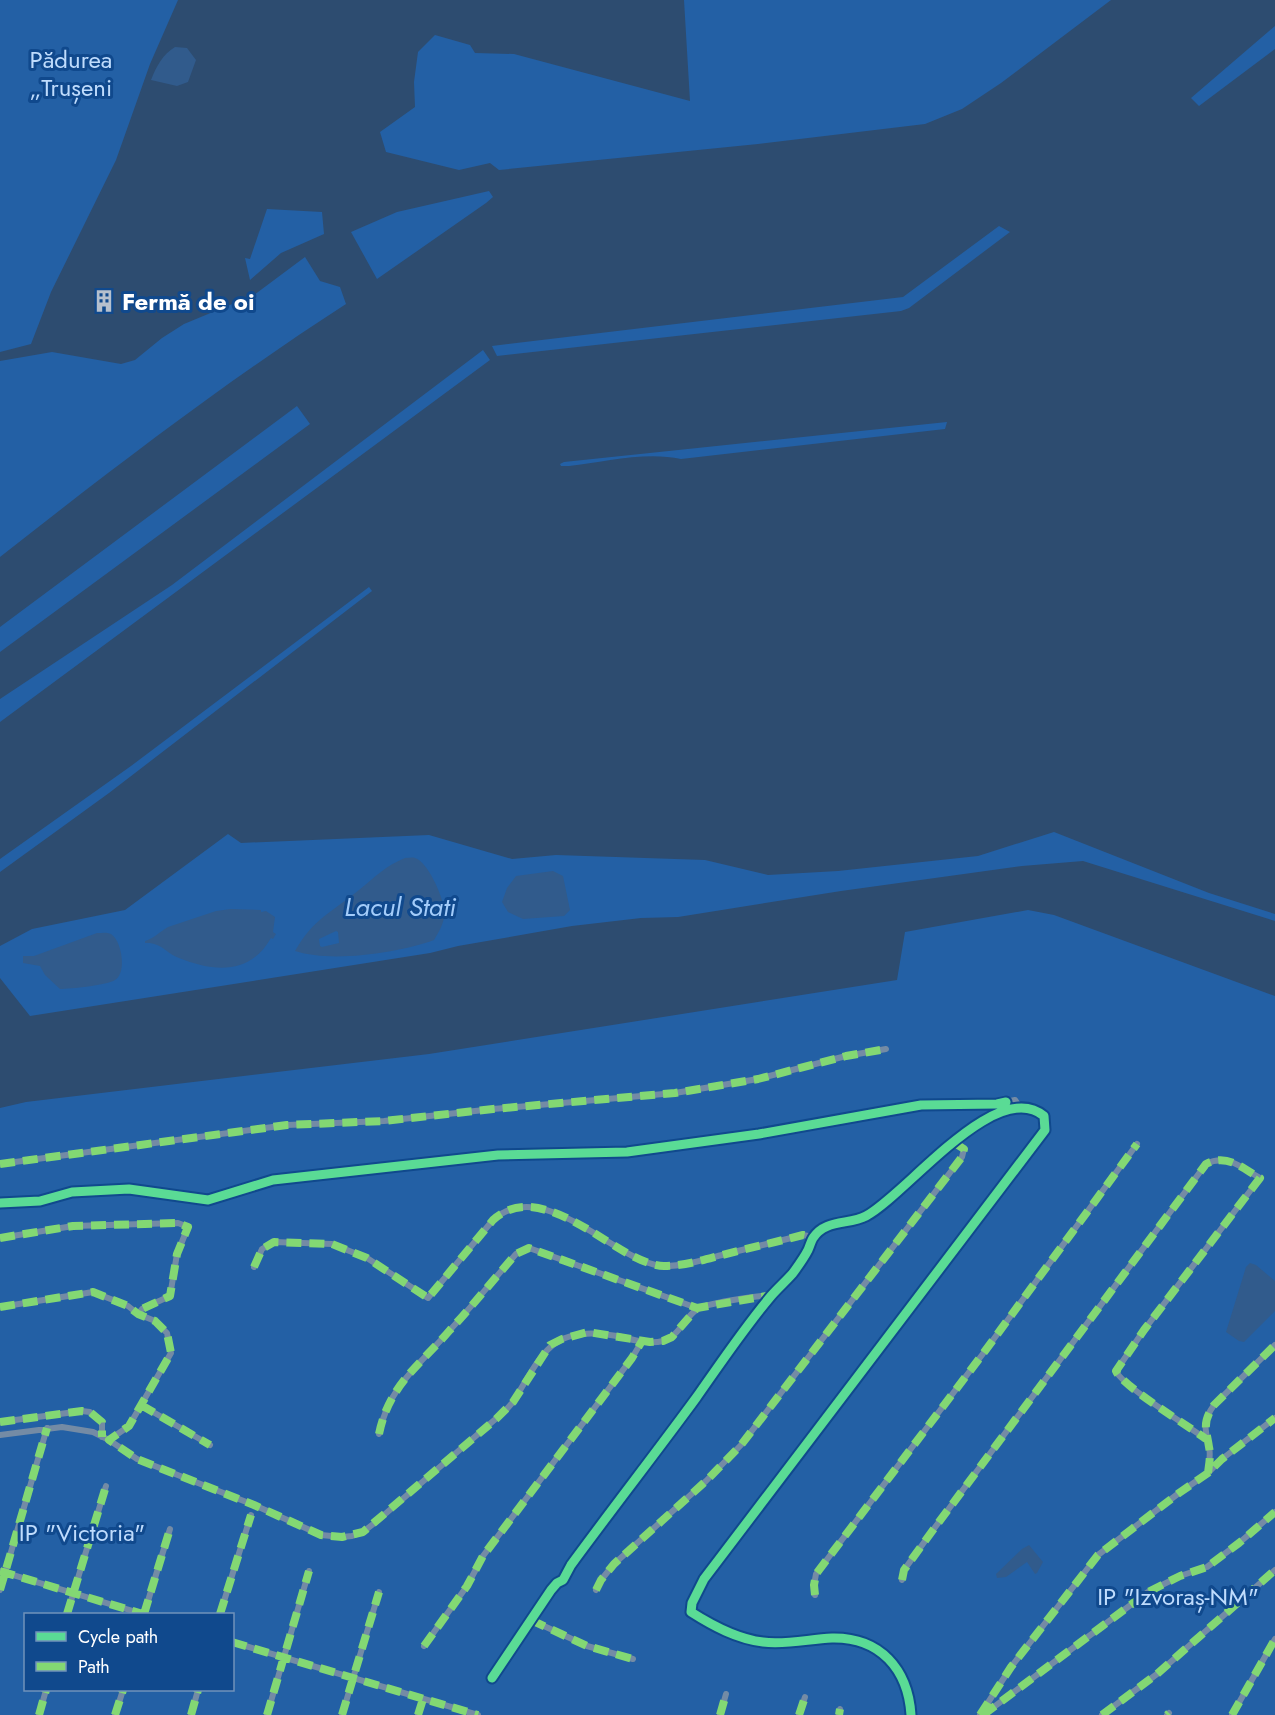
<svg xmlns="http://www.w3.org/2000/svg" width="1275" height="1715" viewBox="0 0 1275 1715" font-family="Jost,sans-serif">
  <rect width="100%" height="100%" fill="#2d4c70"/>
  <path fill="#2360a5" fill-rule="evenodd" d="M0,0h178l-28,64 -34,96 -65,132 -20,52 -31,8z
    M684,0h427l-110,83 -39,26 -37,15 -167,20 -259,26 -9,-7 -31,7 -73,-18 -6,-20 35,-25 -1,-25 4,-30 17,-17 35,10 5,8 39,1 176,47z
    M1275,26v23l-76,57 -8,-8z
    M489,191l4,6 -7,6 -109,76 -26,-47 46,-20z
    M267,209l55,3 2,22 -43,19 -31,27 -5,-22 5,1z
    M999,226l11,6 -101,76 -8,3 -404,45 -5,-10 411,-49z
    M305,257l15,24 20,6 6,17c-121,78 -234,165 -346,253v-196l52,-9 69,12 14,-4 27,-22 22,-14 70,-29z
    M483,350l7,10 -490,362v-23l172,-114z
    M297,406l13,18 -310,228v-25z
    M947,422l-2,7 -264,30c-35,-8 -77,3 -112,7h-8l-1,-2 4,-2z
    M369,587l3,4 -263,202 -109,79v-13l131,-93z
    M1054,832l155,61 66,21v7l-192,-60 -61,5 -181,25 -163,26 -37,1 -69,8 -114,20 -28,7 -400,63 -30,-38v-32l32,-17 93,-19 103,-76 13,9 188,-8 83,24 44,-4 149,5 63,15 70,-4 140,-15z
    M1028,910l26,5 221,81v719h-1275v-607l26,-6 403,-48 468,-74 8,-48zM26,1614h206v76h-206z"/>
  <path fill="#315b8c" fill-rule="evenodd" d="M175,47l12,1 9,12 -8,22 -11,4 -26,-6c5,-13 12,-26 24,-33z
    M405,858c3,0 7,-1 10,0 13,4 27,37 29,50 2,12 -4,22 -10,32 -35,13 -103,23 -139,11 19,-33 36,-38 64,-61 16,-13 26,-24 46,-32zM336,931l2,1 1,11 -17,4 -2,-1 -1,-7z
    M553,871l10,5 7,34 -6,6 -41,3 -15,-7 -6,-10 5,-14 9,-12z
    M231,909l30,1v2l5,-1 9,6 -2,15 3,2 -3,5 -2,-1c-21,37 -57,34 -92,20 -13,-5 -18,-16 -34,-15v-2c10,-3 14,-9 23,-14l48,-16z
    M97,933c4,0 10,-1 14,1 11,7 16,39 4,46 -7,5 -45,9 -55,9l-15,-14 -5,-9 -17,-3v-7h11z
    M1250,1263l6,2 19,16v30l-31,31 -5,-1 -13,-9 20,-65z
    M1029,1545l14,17 -6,11 -2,1 -8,-12 -21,15 -9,1 -1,-4 26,-25z"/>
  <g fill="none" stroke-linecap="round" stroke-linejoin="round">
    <path stroke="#748ba5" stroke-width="6" d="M0,1164l287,-39 97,-4 109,-12 182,-16 83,-14 88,-23 40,-7
      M0,1203l40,-2 32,-9 57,-3 79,11 65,-20 225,-25 129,-3 132,-18 162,-29 76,-1 18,-4 2,3v5
      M0,1238l73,-12 105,-3 10,4 -11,27 -7,42 -28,13 -4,5
      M254,1267l8,-18 12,-7 58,2 35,14 61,40 65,-78c44,-40 107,23 148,40 7,3 16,6 23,6 20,0 39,-6 58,-11 27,-7 54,-13 81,-20l10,2
      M0,1307l93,-15 35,14 10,8 17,7 12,12 4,20 -42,73 -20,14
      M141,1405l69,40
      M0,1422l82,-11 8,1 12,10v15
      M379,1434c10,-49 40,-68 71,-104 23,-25 44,-51 66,-76l13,-6 168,60
      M0,1435l62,-8 31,5 16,8 28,19 117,46 67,30 21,2 10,-1 11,-4 14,-11 129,-111 7,-8c30,-49 38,-78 104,-66 14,3 31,9 46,5 15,-4 21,-22 33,-31 8,-7 62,-14 76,-15
      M1208,1472c1,-8 3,-17 1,-25 -4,-19 -7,-25 5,-42l61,-60
      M0,1571l143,43
      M902,1580l2,-10 29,-40 273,-366c21,-11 36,4 54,14l-116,152 -28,41c6,15 74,56 90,68
      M0,1590l47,-162
      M596,1590l5,-10 13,-16 92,-83 35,-36 221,-288 2,-8 -11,-7
      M815,1595l-1,-10 2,-11 166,-219 155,-211
      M67,1614l39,-128
      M144,1614l26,-85
      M220,1614l31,-99
      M531,1620l56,26 46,13
      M232,1642l246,73
      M424,1646l43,-60 16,-30 149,-198 10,-17
      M492,1678l59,-88 6,-7 6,-3 8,-15c41,-56 84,-111 125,-167 24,-34 48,-70 75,-102 7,-8 15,-15 22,-23 5,-7 11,-15 15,-23 2,-4 3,-9 5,-12 12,-19 36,-13 53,-22 40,-21 130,-140 178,-100l1,14 -341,449 -12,24 -1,9c22,14 46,27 72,30 23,3 46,-3 69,-4 48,-1 76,31 79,77
      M39,1715l7,-25
      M115,1715l8,-25
      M191,1715l7,-25
      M267,1715l42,-144
      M342,1715l37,-123
      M418,1715l5,-16
      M720,1715l6,-21
      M799,1715l6,-18
      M839,1715l1,-6
      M980,1715l31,-48 87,-112 81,-62 29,-20 14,-14 53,-41
      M983,1715l165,-123 32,-16 27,-9 32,-24 36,-31
      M1102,1715l55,-41 118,-104
      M1167,1715l2,-2
      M1232,1715l43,-76"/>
    <path stroke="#83d873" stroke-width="8" stroke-dasharray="15 8" stroke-linecap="butt" d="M0,1164l287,-39 97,-4 109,-12 182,-16 83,-14 88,-23 40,-7
      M0,1238l73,-12 105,-3 10,4 -11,27 -7,42 -28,13 -4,5
      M254,1267l8,-18 12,-7 58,2 35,14 61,40 65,-78c44,-40 107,23 148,40 7,3 16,6 23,6 20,0 39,-6 58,-11 27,-7 54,-13 81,-20l10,2
      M0,1307l93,-15 35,14 10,8 17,7 12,12 4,20 -42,73 -20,14 28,19 117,46 67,30 21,2 21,-5 133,-113 17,-17 37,-57 12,-6 26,-7 62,10 13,-1 9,-4 25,-29 75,-13
      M141,1405l69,40
      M0,1422l82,-11 8,1 12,10v15
      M379,1434c10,-49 40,-68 71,-104 23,-25 44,-51 66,-76l13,-6 168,60
      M1208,1473c1,-9 3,-17 1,-26 -3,-19 -7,-24 5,-42l61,-60
      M0,1571l143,43
      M902,1580l2,-10 29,-40 273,-366c21,-11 36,4 54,14l-116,152 -28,41c6,15 74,56 90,68
      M0,1590l47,-162
      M596,1590l5,-10 13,-16 92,-83 35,-36 221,-288 2,-8 -11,-7
      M815,1595l-1,-10 2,-11 166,-219 155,-211
      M67,1614l39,-128
      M144,1614l26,-85
      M220,1614l31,-99
      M531,1620l56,26 46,13
      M232,1642l246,73
      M424,1646l43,-60 16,-30 149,-198 10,-17
      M39,1715l7,-25
      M115,1715l8,-25
      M191,1715l7,-25
      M267,1715l42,-144
      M342,1715l37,-123
      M418,1715l5,-16
      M720,1715l6,-21
      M799,1715l6,-18
      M839,1715l1,-6
      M980,1715l31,-48 87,-112 81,-62 29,-20 14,-14 53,-41
      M983,1715l165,-123 32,-16 27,-9 32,-24 36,-31
      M1102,1715l55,-41 118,-104
      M1167,1715l2,-2
      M1232,1715l43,-76"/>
    <g stroke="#10498d" stroke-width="13">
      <path id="cycleway" d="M0,1203l40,-2 32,-9 57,-3 79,11 65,-20 225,-25 129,-3 132,-18 162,-29 76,-1 9,-2
        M492,1678l59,-88 6,-7 6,-3 8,-15c41,-56 84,-111 125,-167 24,-34 48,-70 75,-102 7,-8 15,-15 22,-23 5,-7 11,-15 15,-23 2,-4 3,-9 5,-12 12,-19 36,-13 53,-22 40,-21 130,-140 178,-100l1,14 -341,449 -12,24 -1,9c22,14 46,27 72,30 23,3 46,-3 69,-4 48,-1 76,31 79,77"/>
    </g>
    <use href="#cycleway" stroke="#5adb95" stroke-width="9"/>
  </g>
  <defs>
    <g id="building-bare" transform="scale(1.8)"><path d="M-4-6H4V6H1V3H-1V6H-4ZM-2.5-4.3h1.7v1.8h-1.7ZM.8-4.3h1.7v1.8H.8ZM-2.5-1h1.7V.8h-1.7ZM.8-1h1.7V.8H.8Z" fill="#b6c0cd" stroke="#10498d" stroke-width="2.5" paint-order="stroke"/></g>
  </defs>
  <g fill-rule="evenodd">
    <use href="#building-bare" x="104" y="301"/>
  </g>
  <g text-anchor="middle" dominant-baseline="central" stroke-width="6" stroke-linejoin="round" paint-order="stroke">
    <g font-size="24" fill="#bfdcfd" stroke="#10498d">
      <text x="71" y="59">Pădurea<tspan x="71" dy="28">„Trușeni</tspan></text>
      <text x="82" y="1532">IP "Victoria"</text>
      <text x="1178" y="1596">IP "Izvoraș-NM"</text>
    </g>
    <g font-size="24" font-weight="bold" fill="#fff" stroke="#10498d" text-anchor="start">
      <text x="122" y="301">Fermă de oi</text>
    </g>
    <g font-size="26" font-style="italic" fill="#a3ccfa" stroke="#10498d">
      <text x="400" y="907">Lacul Stati</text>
    </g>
  </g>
  <rect x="24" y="1613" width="210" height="78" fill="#10498d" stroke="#7092bb" stroke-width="1.5"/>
  <rect x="36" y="1632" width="30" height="9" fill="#5adb95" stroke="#7092bb" stroke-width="1.5"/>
  <text x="78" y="1643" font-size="18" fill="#ffffff">Cycle path</text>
  <rect x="36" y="1662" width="30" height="9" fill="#83d873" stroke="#7092bb" stroke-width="1.5"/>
  <text x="78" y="1673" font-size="18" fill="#ffffff">Path</text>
</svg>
